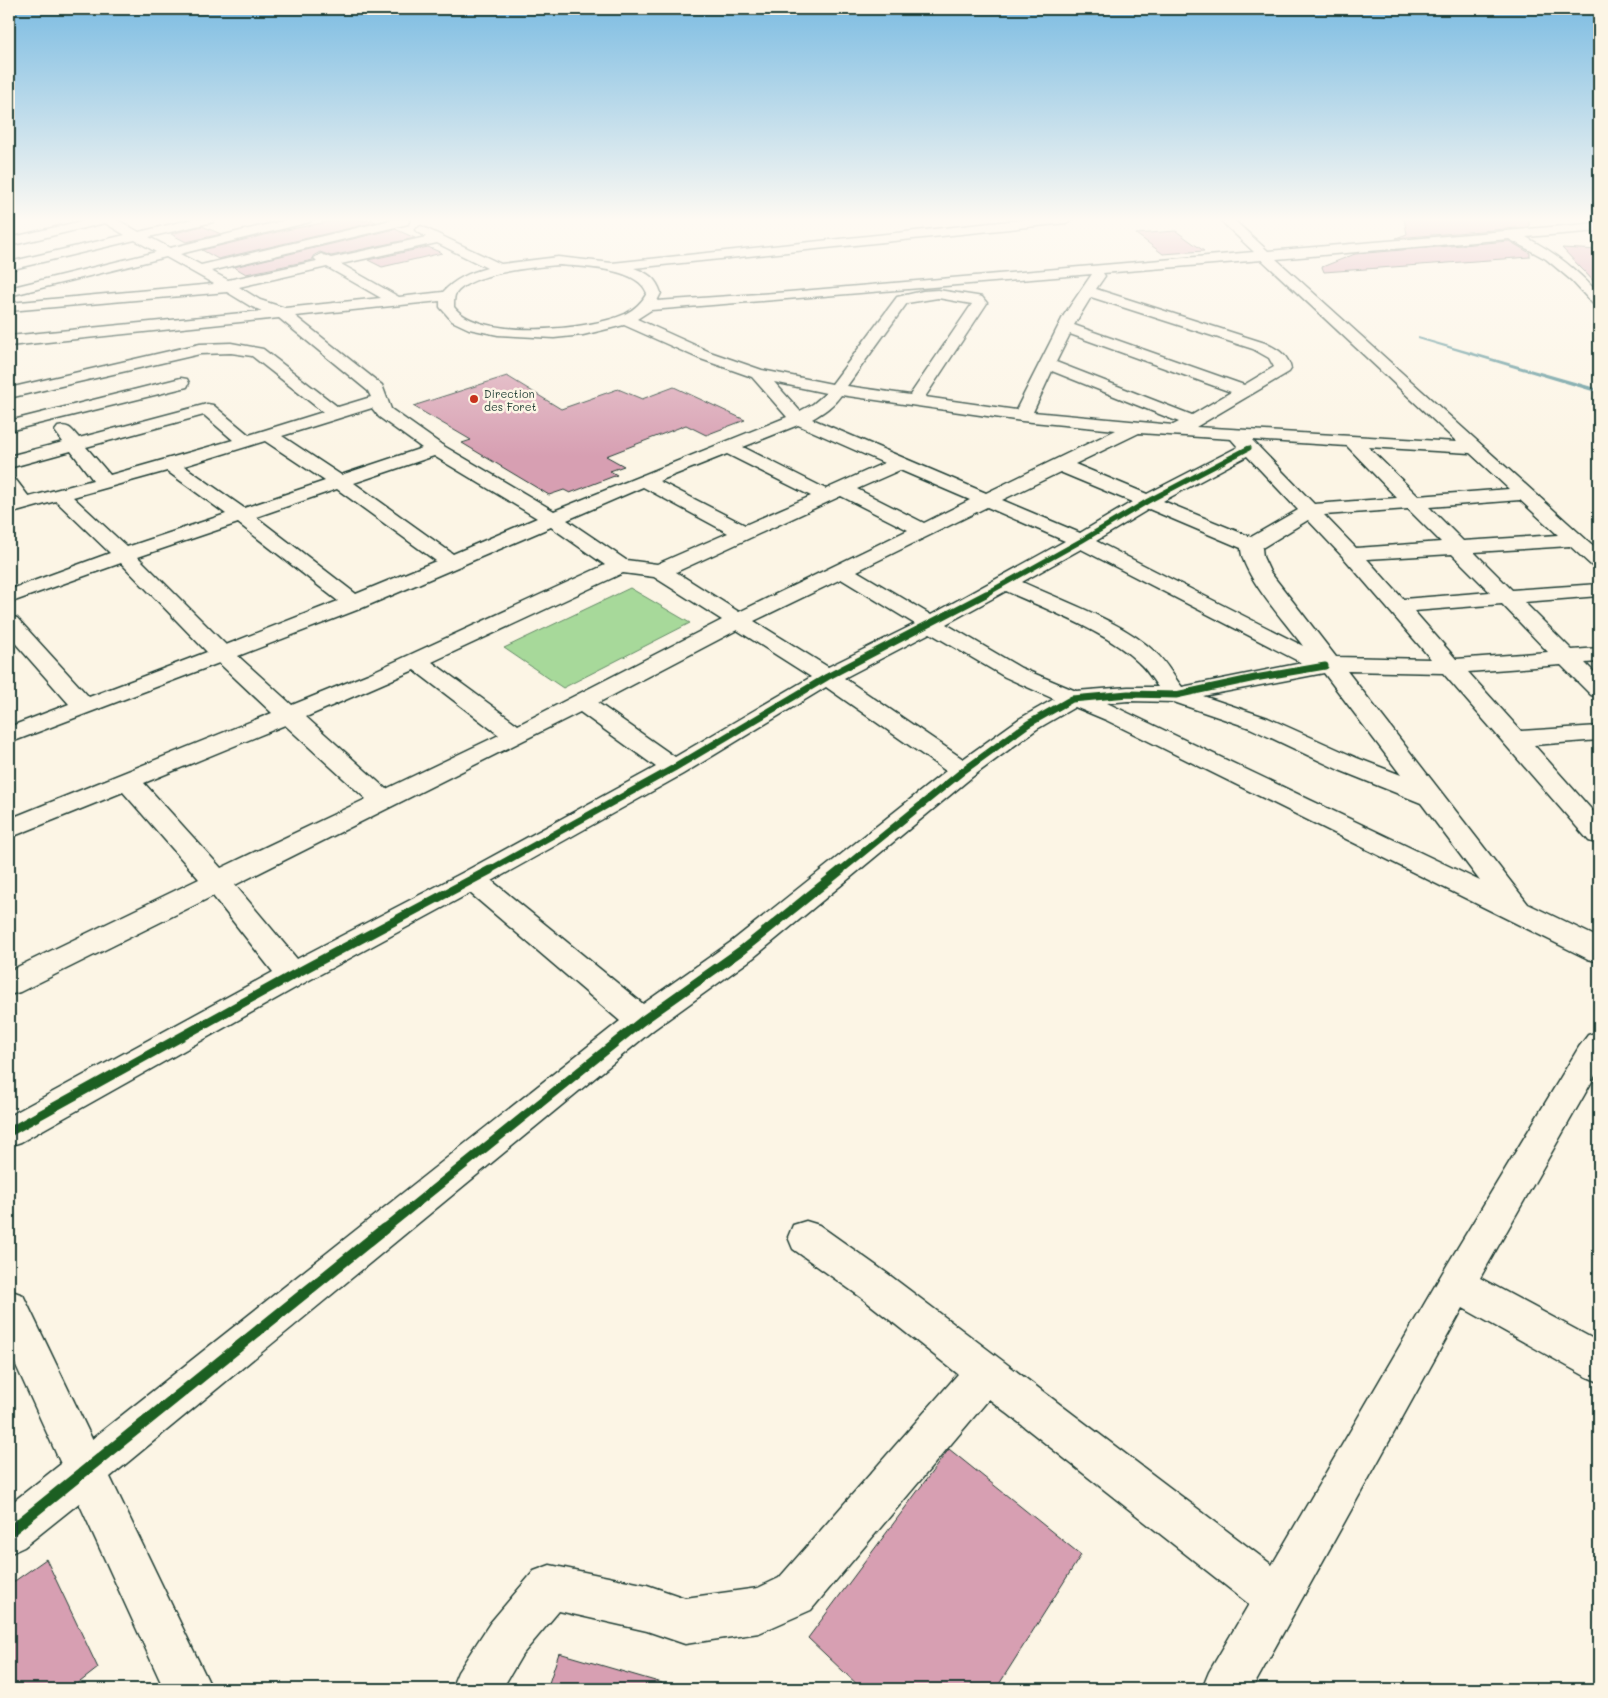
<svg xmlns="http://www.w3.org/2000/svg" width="1608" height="1698" viewBox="0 0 1608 1698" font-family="Mali,sans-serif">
  <rect width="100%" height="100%" fill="#fcf5e5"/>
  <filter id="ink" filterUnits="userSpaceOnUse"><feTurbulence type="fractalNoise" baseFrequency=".02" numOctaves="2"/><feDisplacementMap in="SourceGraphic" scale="10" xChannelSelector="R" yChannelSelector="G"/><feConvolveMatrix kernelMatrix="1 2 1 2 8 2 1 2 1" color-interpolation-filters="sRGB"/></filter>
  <g filter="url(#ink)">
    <path fill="#a7d99a" stroke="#638b67" d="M630,588l60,35 -127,65 -59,-40z"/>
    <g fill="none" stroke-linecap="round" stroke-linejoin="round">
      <path fill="#569096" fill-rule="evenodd" d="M1418,337l181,52v4l-181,-54z"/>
    </g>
    <path fill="#d79fb2" stroke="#1f3d34" d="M343,219h17l4,2 7,-1 5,2 -158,37 -16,-9 79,-19z
      M1404,219h125v8l-133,11 11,-4z
      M202,226l19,8 -35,8 -15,-8z
      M395,229l20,9 -84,18 -11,-4 -7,4v4l-67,14 -12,-7z
      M1176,231l28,20 -41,3 -27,-20z
      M1509,241l21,12v4l-206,15 -2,-5 33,-13z
      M428,247l14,6 -60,14 -14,-7z
      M1562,248l37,2v37z
      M507,376l54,33 57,-20 24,10 32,-12 71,33 -39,15 -20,-10 -80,31 18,10 -14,5 7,4 -47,18 -6,-3 -15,5 -87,-52 9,-3 -58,-34z
      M949,1449l132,106 -85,134h-134l-54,-51z
      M46,1559l52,109 -27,21h-62v-104z
      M559,1653l103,30 -1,6h-114z"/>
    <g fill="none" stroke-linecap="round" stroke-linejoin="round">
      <g stroke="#1f3d34" stroke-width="3">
        <path id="minor" d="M90,219h26l23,13 54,-13h22l-2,3 -64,15 21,11 120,-29h22l-2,3 -130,32 21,11 194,-46h13l1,2 -1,3 -197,47 17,9 89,-19 -3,-3 7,-4 10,4 95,-21 -11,-7 6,-4 80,38 57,-7 54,6 417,-44h43l-6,4 -432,45c14,5 22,10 27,25l-4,8 132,-9 465,-40 -35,-33h14l35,32 331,-28v8l-73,6c31,17 49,31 73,57v12l-5,-1 -23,-25 -25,-21 -37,-20 -233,20 323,292v17l-7,-2 -22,-20 -96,6 38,38 87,-6v12l-75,6 48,48 27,-2v14l-14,1 14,14v20l-8,-2 -30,-30 -93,7 53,59 78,-5v14l-65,5 65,73v26l-10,-3 -146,-168 -96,-2 181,233 71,34v24l-11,-3 -482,-239 -31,-13 -38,22 -65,48 -219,181 -100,72 -543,447 102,212h-48l-85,-186 -55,44 -15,7v-49l52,-41 -52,-114v-60l14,5 69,144 528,-418 -150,-128 -166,90 -283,159 -12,4v-30l264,-144 -60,-76 -193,96 -11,3v-24l190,-92 -76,-87 -114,46v-19l263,-106 -53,-50 -210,80v-16l60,-23 -60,-68v-20l8,2 72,79 118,-45 -86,-89 -112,40v-13l101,-37 -54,-52 -47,13v-12l3,-1 -3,-5v-18l7,2 13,17 64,-17 -22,-29 -62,17v-12l54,-14 -8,-11 3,-4c11,-3 14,3 21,11l128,-34 6,1 36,30 74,-23 -71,-56 -21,-3 -31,1 -191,44v-10l191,-44 31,-1 32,6 75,58 33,-10 -3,-6 -89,-73 -270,28v-10l253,-25 -12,-5 -23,-14 -218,19v-8l205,-19 -48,-27 -157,39v-8l147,-36 -21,-12 -126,30v-8l116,-27 -20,-12 -96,23v-8zM437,243l50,25c-18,5 -32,11 -44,24l-44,5 -58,-33zM1262,260l195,182 -261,-15 93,-55 2,-3c-3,-15 -14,-20 -26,-26l-169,-54 9,-13 -2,-3zM558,265c24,2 80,2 89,28 -5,9 -12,16 -22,21 -35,16 -145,27 -171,-7 0,-4 0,-9 1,-12 13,-22 79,-28 103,-30zM327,267l54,31 -96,10 -25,-8 -21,-13zM1092,274l-28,41 -48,95 -91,-13 62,-94 -5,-6 -5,-1 -39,-6 -15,1 -26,6 -65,87 -70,-14 -52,-18 -73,-33 14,-9zM1091,297l162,52 16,9 5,9 -30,18 -170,-60zM938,298l34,6 -62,91 -63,-9 60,-83zM440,301v6l12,14 17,8 29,6 56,3 29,-3 41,-10 74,33 54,19 35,40 -233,94 -112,-66 -51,-36 -9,-24 -87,-69zM1070,334l161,58 -39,23 -136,-53zM1052,371l127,51 -6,3 -140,-13zM774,382l52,11 -13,11 -13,7zM841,395l181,26 94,9 -130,63 -174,-74c12,-7 21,-13 29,-24zM372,408l7,9 43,31 -81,27 -59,-39zM204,415l29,25 -123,35 -24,-28zM798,425l86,38 -58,26 -83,-42zM1139,433l92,6 7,8 -91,47 -72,-30zM1252,440l95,6 50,52 -83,6zM265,441l60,40 -81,27 -60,-42zM1368,447l102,6 39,36 -91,7zM727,454l84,42 -66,29 -86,-44zM434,456l103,62 -84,36 -99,-71zM1247,456l51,54 -47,27 -88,-36zM900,470l70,30 -46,23 -67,-34zM167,471l59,43 -99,33 -54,-50zM1060,472l72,30 -52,31 -78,-33zM643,487l85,46 -71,31 -31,-4 -59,-40zM337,489l99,72 -80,33 -100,-77zM841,496l67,34 -169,82 -63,-40zM1520,500l38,35 -95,6 -34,-34zM987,507l78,34 -134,74 -74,-44zM1149,509l92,39c0,26 46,76 62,98l-207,-105zM1408,509l33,33 -85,6 -32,-33zM1308,520l36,38 87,101 -95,-2 -66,-85 -7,-15 -1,-9zM238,523l100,78 -112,44 -88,-88zM551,527l54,38 -237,109 -76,31 -54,-49 124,-48zM1081,549l221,114 -120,24c-9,-11 -16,-25 -26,-34 -32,-31 -93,-52 -134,-71zM1452,554l38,38 -87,7 -36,-40zM623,573l31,4 68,43 -204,105 -86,-63zM841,579l74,45 -87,43 -74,-46zM1006,591c41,19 102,41 133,72 8,7 13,16 19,24h-30l-52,4 -55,-23 -75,-44zM1502,604l46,48 -92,7 -42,-48zM737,630l74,47 -136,80 -77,-54zM930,633l75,44 49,22 -35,20 -56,40 -119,-81zM414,670l85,65 -113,54 -80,-72zM1324,673l77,102 -44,-17 -89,-40 -65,-22zM826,687l120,84 -215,171 -88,62 -151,-123 191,-107zM1128,701l46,1 76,26 89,42 82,33 59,78 -373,-178zM580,712l76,55 -194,106 -165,86 -62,-74zM285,725l81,74 -145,69 -77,-85z
          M181,378l6,1 2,4 -2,4 -178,44v-10z
          M1599,1032v37l-119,209 119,64v40l-14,-6 -122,-68 -211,381h-50l7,-17 40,-68 -260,-205 -178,211 -52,23 -74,11 -38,-13 -88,-20 -37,44 -20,34h-51l7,-17 32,-49 44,-52 16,-6 97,20 38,13 73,-10 21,-10 179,-204 -96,-76 -69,-49 -5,-12 5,-12 13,-4 13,4 69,49 384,291 171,-293 136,-225 9,-12z"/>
      </g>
      <use href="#minor" fill="#fcf5e5" fill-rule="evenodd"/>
      <g stroke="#fcf5e5" stroke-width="7">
        <path id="cycleway-far3" d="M984,595l97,-54 67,-40 101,-53"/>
      </g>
      <g stroke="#fcf5e5" stroke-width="9">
        <path id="cycleway-far2" d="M488,871l186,-103 153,-91 159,-83
          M840,871l123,-100 65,-47 44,-25 56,-5 48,1 79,-17 70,-12"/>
      </g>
      <g stroke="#fcf5e5" stroke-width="12">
        <path id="cycleway-far1" d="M9,1132l284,-157 197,-105
          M382,1231l260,-210 100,-71 99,-80"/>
      </g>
      <g stroke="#fcf5e5" stroke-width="14">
        <path id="cycleway" d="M9,1532l375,-303"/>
      </g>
      <use href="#cycleway-far3" stroke="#1b5e20" stroke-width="5"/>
      <use href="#cycleway-far2" stroke="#1b5e20" stroke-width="7"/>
      <use href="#cycleway-far1" stroke="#1b5e20" stroke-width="9"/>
      <use href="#cycleway" stroke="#1b5e20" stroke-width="11"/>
    </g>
  </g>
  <linearGradient id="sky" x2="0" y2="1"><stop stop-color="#7cbce2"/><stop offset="0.48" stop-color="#fefaf3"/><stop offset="1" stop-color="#fefaf3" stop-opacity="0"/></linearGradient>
  <rect width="1608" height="457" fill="url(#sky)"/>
  <circle fill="#c8321e" stroke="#fcf5e5" stroke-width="2" cx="474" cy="399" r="5"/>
  <g text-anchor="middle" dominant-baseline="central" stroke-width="5" stroke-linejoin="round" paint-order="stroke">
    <g font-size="11" fill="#1f3d34" stroke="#fcf5e5" text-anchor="start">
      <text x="484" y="393">Direction<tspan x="484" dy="13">des Foret</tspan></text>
    </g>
  </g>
  <rect width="1608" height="1698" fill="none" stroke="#fcf5e5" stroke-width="30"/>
  <rect x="15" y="15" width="1578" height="1668" fill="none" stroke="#1f3d34" stroke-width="2" filter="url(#ink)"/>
</svg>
